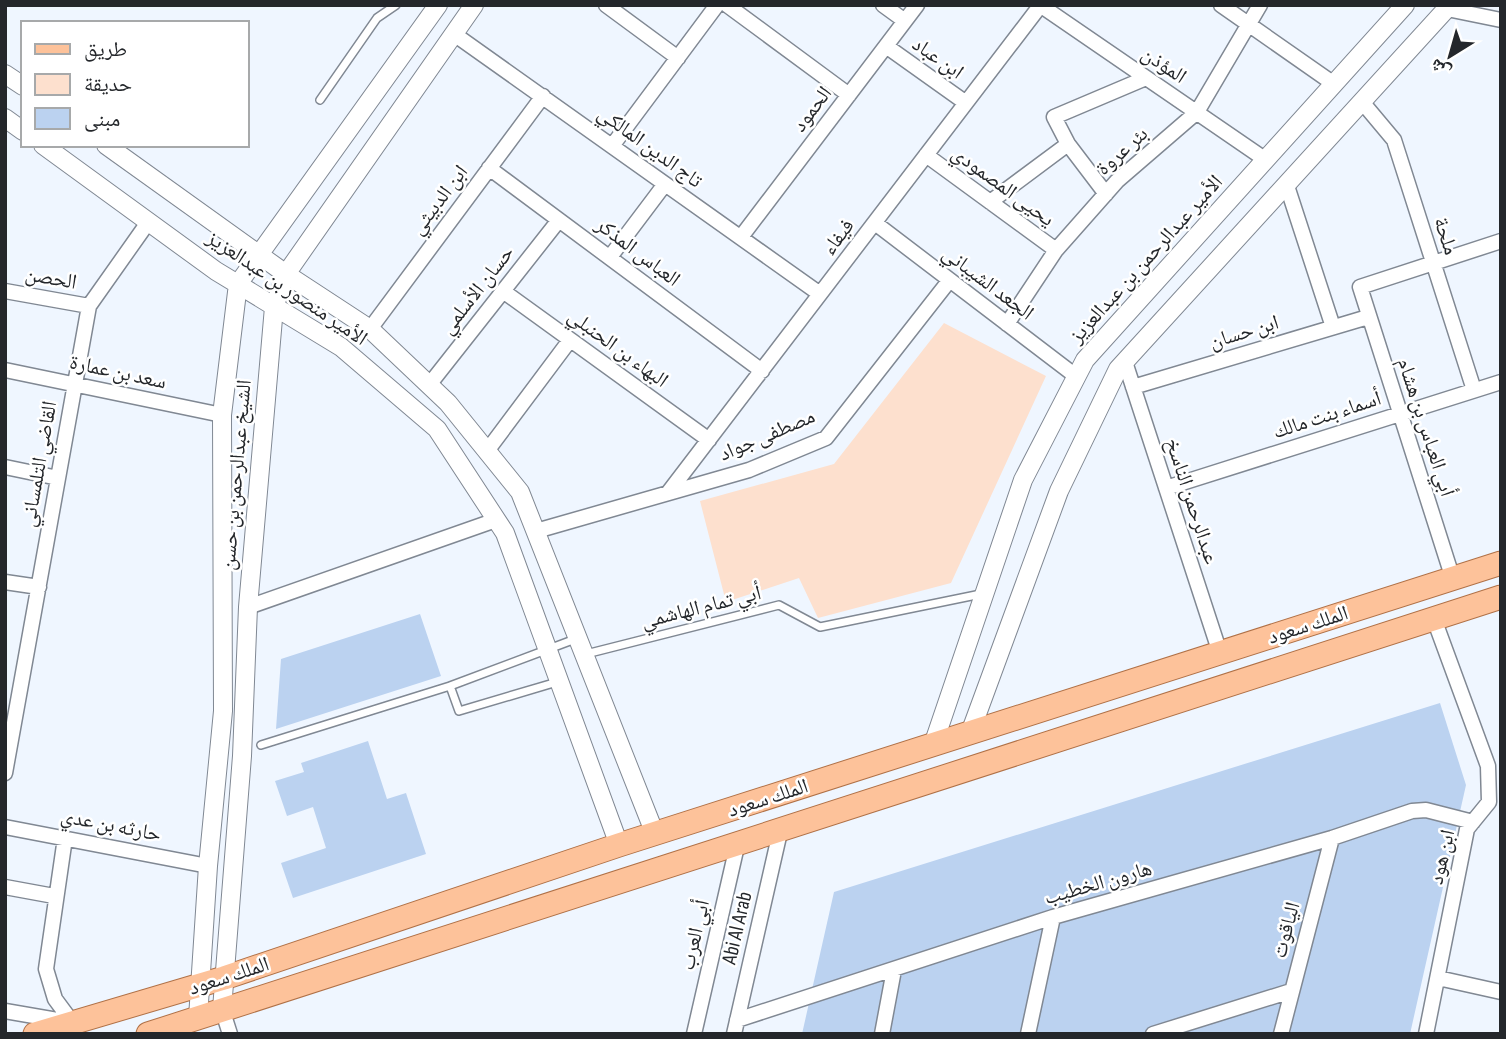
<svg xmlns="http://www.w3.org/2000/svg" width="1506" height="1039" viewBox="0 0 1506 1039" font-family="'Sofia Sans Condensed','Noto Naskh Arabic',sans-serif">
  <rect width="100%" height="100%" fill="#eff6ff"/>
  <path fill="#fde0ce" d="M944,323l102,53 -95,207 -133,35 -19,-40 -73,24 -26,-101 134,-37z"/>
  <path fill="#bbd2f0" d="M420,614l21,62 -165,53 5,-70z
    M1440,703l26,82 -56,249h-608l32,-142z
    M368,741l19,58 19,-6 20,61 -133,44 -12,-35 45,-15 -13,-41 -26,9 -12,-35 29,-9 -3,-9z"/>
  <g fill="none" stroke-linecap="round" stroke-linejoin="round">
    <g stroke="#808893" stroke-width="10">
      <path id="service" d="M320,100l57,-82 19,-13
        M586,654l193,-49 41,22 161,-33
        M557,682l-98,29 -9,-25 128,-48
        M261,745l189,-59"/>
    </g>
    <g stroke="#808893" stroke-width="17">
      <path id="minor" d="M606,5l72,53
        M727,5l122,90
        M883,5l22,16
        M1040,5l226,155
        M1221,5l113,79
        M1447,9l54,11
        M454,34l366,260
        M886,46l80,57
        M1363,103l31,37 80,250
        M1068,144l38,50
        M612,146l105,-141
        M926,155l130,95
        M489,168l273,203
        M1287,186l46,141
        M990,202l78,-58 -14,-27 92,-39
        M875,223l202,154
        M741,237l176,-232
        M610,257l55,-73
        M5,291l84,15
        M503,291l206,149
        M1007,324l49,-74 61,-69 80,-69 63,-107
        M370,329l173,-233
        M1125,362l95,291
        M5,370l217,45
        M429,385l130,-165
        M1133,387l235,-70
        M487,451l83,-111
        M5,467l53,11
        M1166,488l335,-106
        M668,493l372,-487
        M536,531l213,-61 77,-32 123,-157
        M1453,579l-93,-292 141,-46
        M5,582l34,5
        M248,607l248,-87
        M5,773l84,-467 60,-85
        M5,827l203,39
        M65,838l-19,131 9,30 17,23
        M5,887l49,9
        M1438,978l63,14
        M222,1009l8,25
        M5,1011l58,10
        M737,1020l316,-103 279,-79 80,-27 14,-1 47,12
        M694,1034l43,-188
        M734,1034l46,-202
        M882,1034l12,-64
        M1028,1034l25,-117
        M1153,1034l138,-43
        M1281,1034l51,-196
        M1426,1034l41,-205 22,-27 -1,-36 -54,-147"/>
    </g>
    <g stroke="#808893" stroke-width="20">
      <path id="tertiary" d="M5,74l18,12
        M5,118l18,13
        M43,145l173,126 125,76 96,82 68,104 114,312
        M106,145l180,129 84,55 78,74 72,89 135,342
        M970,733l89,-242 59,-122 332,-364
        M933,745l90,-265 62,-120 320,-355
        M222,1009l20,-253 6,-149 26,-300 12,-33 188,-269
        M198,1018l10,-152 15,-155 -1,-296 16,-131 200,-279"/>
    </g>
    <g stroke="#b07147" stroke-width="25">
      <path id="primary" d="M35,1034l189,-56 395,-133 882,-282
        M148,1034l1353,-437"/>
    </g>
    <use href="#service" stroke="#fff" stroke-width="7"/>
    <use href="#minor" stroke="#fff" stroke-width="14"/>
    <use href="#tertiary" stroke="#fff" stroke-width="18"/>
    <use href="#primary" stroke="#fdc29a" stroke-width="23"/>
  </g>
  <g text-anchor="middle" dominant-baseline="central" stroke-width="5" stroke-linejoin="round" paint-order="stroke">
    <g font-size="21" fill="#24272b" stroke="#fff">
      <text transform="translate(938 58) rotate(35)">ابن عباد</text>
      <text transform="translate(1164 65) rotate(34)">المؤذن</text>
      <text transform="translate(812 109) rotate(-53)">الحمود</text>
      <text transform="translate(650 147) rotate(36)">تاج الدين المالكي</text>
      <text transform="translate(1122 151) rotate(-42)">بئر عروة</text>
      <text transform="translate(1003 186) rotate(36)">يحيى المصمودي</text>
      <text transform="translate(439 200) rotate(-53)">ابن الدبيثي</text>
      <text transform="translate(1446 236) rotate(72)">ملحة</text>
      <text transform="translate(838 237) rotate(-53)">فيفاء</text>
      <text transform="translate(638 252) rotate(37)">العباس المذكر</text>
      <text transform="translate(1146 259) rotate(-48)">الأمير عبدالرحمن بن عبدالعزيز</text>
      <text transform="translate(51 278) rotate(10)">الحصن</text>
      <text transform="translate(988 283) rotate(37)">الجعد الشيباني</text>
      <text transform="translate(287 288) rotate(34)">الأمير منصور بن عبدالعزيز</text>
      <text transform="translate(477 290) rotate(-52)">حسان الأسلمي</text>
      <text transform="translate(1244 332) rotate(-17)">ابن حسان</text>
      <text transform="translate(618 348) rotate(36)">البهاء بن الحنبلي</text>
      <text transform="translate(118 372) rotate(12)">سعد بن عمارة</text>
      <text transform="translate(1327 415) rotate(-18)">أسماء بنت مالك</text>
      <text transform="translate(1426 427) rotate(72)">أبي العباس بن هشام</text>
      <text transform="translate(767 435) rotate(-23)">مصطفى جواد</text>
      <text transform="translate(39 464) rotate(-80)">القاضي التلمساني</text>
      <text transform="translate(236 475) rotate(-85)">الشيخ عبدالرحمن بن حسن</text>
      <text transform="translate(1192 501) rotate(72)">عبدالرحمن الناسخ</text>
      <text transform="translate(701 607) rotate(-14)">أبي تمام الهاشمي</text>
      <text transform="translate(1308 625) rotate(-18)">الملك سعود</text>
      <text transform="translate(768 798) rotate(-18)">الملك سعود</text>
      <text transform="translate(111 825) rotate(11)">حارثه بن عدي</text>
      <text transform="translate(1442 857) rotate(-77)">ابن هود</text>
      <text transform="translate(1098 883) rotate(-16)">هارون الخطيب</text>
      <text transform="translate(737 928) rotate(-77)">Abi Al Arab</text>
      <text transform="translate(1286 930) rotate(-75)">الياقوت</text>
      <text transform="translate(695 935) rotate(-77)">أبي العرب</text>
      <text transform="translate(229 976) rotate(-18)">الملك سعود</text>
    </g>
  </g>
  <rect width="1506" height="1039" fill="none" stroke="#24272b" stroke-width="14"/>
  <rect x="21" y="21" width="228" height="126" fill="#ffffff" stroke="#a7a9aa" stroke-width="2"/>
  <rect x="35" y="44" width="35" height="10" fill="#fdc29a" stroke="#a7a9aa" stroke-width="2"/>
  <text x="84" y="56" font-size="21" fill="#24272b">طريق</text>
  <rect x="35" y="74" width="35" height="21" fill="#fde0ce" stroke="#a7a9aa" stroke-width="2"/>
  <text x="84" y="91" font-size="21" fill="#24272b">حديقة</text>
  <rect x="35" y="108" width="35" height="21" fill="#bbd2f0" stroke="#a7a9aa" stroke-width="2"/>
  <text x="84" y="126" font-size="21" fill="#24272b">مبنى</text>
  <g transform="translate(1450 56) rotate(217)" stroke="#ffffff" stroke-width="5" paint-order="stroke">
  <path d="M0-5L12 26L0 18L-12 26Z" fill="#24272b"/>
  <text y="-10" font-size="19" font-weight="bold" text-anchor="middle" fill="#24272b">ش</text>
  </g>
</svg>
